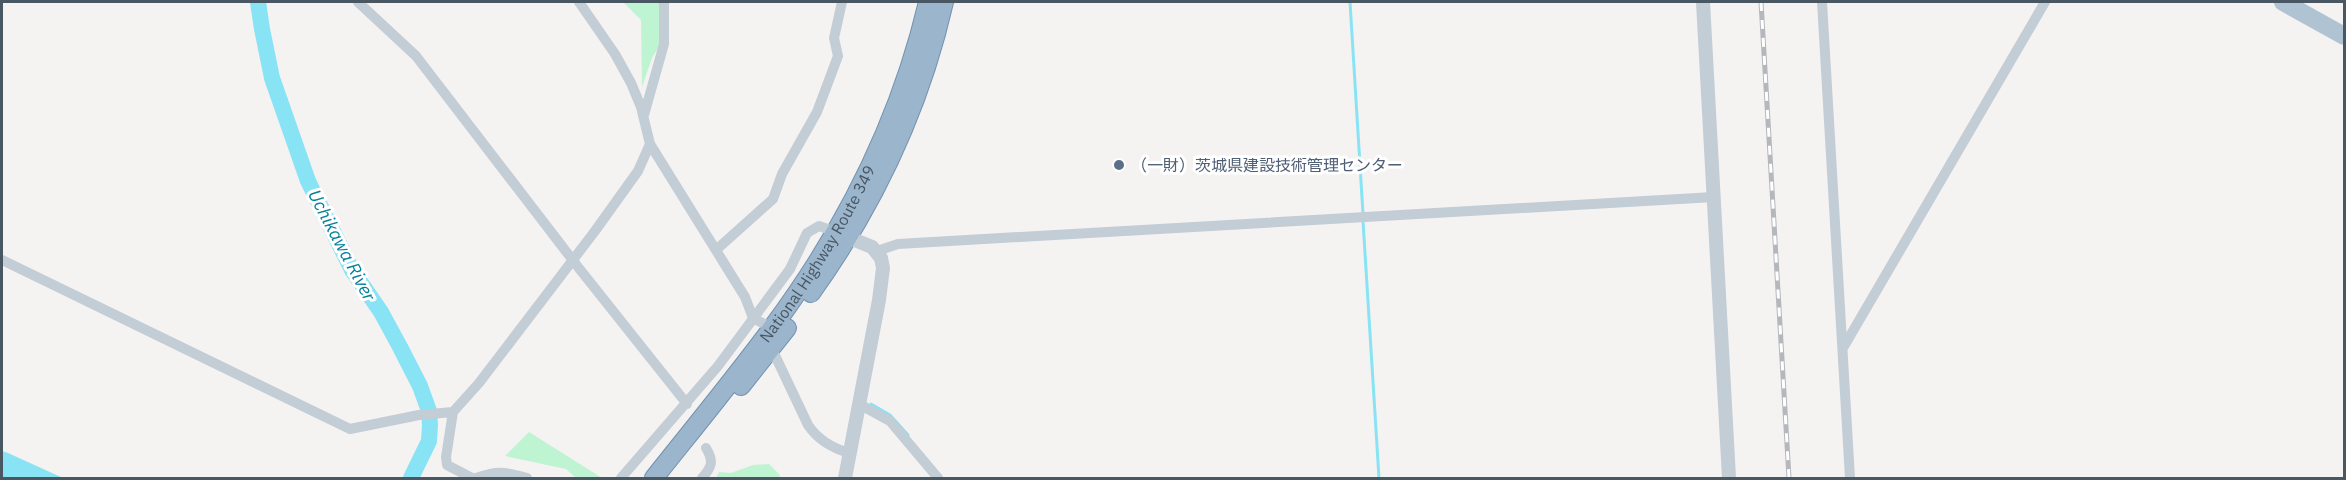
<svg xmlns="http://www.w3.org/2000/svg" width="2346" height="480" viewBox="0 0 2346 480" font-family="'IBM Plex Sans','Noto Sans JP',sans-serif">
  <rect width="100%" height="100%" fill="#f5f2f2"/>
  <path fill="#bef4d1" d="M623,2h36l1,43 -8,13 -10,29 -1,-67z
    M529,432l73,46h-26l-10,-9 -61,-13z
    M769,464l11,11 -1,3h-63l3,-6 12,1 22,-8z"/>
  <path fill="#88e3f5" d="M2,451l6,2 55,25h-61z"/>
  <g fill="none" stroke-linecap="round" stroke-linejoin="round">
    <path stroke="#88e3f5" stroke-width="3" d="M1350,2l13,212
      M1363,221l16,257
      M871,404l19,11 18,20"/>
    <path stroke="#88e3f5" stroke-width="16" d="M258,2l4,27 10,49 36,103 44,89 29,42 19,35 20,39 9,25 1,14 -1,16 -18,37"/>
    <g stroke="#7192b0" stroke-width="20">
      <g id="trunk">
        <path d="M811,293c63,-88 109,-186 133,-291"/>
        <path d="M741,386l46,-58"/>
        <path id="s1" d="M654,478c39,-49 80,-99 118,-150 73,-98 128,-207 156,-326"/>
      </g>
    </g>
    <path stroke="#c2cdd5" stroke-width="10" d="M358,2l58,54 162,211 109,137
      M579,2l36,52 16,29 10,24 9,37 95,153 8,21 19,10
      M1822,2l28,476
      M644,115l20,-71v-42
      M716,250l57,-51 9,-25 35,-62 21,-56 -4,-18 8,-36
      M877,251l21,-7 816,-47
      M2,260l348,169 69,-14 34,-3 26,-29 116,-152 43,-60 12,-27
      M1843,348l202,-346
      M772,349l36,76c10,15 24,23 41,28
      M859,404l31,17 48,57
      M453,412l-7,45 1,8 25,13
      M476,478c22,-8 29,-6 51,0
      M621,478l97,-112 72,-97 17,-36 12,-7 17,6
      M702,478c10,-11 12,-17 4,-30"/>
    <path stroke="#c2cdd5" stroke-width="14" d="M1703,2l26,476
      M840,234l32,13 9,11 2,10 -4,32 -34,178"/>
    <path stroke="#b0c3d3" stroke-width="18" d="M2283,2l61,34"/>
    <use href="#trunk" stroke="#9bb5cc" stroke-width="18"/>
    <g stroke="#b4b8bd" stroke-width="5">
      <path id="rail" d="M1761,2l28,476"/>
    </g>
    <use href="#rail" stroke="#fff" stroke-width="3" stroke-dasharray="9" stroke-linecap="butt"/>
  </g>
  <circle fill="#5c6f8a" stroke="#fff" stroke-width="2" cx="1119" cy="165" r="6"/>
  <g text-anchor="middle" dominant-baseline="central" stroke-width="6" stroke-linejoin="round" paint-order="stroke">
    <g font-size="16" fill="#4e5e75" stroke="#fff" text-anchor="start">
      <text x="1131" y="165">（一財）茨城県建設技術管理センター</text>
    </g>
    <g font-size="16" fill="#485762" stroke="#fff">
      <text stroke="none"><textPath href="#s1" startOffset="278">National Highway Route 349</textPath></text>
    </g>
    <g font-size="18" font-style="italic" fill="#03819b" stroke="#fff">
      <text transform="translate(342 245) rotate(62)">Uchikawa River</text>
    </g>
  </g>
  <rect width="2346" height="480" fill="none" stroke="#485762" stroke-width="6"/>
</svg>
